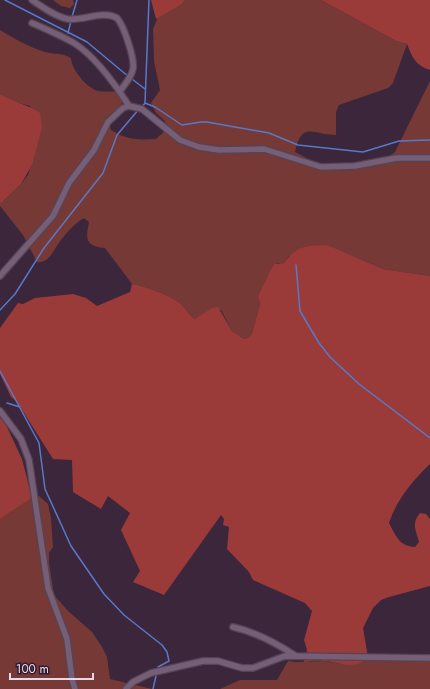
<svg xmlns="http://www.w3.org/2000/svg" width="430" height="689" viewBox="0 0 430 689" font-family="Jost,sans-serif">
  <rect width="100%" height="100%" fill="#3b263c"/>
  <path fill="#763936" d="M53,0h20l1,4 -4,4 -9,-2z
    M185,0h136l75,41 11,3 -14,39 -5,5 -49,17 -3,7v23c-23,0 -34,-15 -41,17l25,13 10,2 53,-6 12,-9 35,-71v195l-47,-7 -55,-24 -39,11 -5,7h-7l-19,33 2,8 -8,29 -3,4 -5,2 -12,-8 -11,-21 -17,4 -9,5c-6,-4 -8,-9 -13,-14 -9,-9 -37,-19 -50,-21l-27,-36c-21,-2 -19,-10 -16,-26l-5,-4c-9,5 -17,14 -23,22 -7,8 -11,24 -24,22l-14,-27 -23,-29v-2l21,-20 7,-9 14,-47 -12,-22 -21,-6 -9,-6v-64c13,8 27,16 42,21 10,4 20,1 29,7 0,11 16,30 27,33 5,1 13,0 19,1l6,7 -3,10 -11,13 2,8c15,10 28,10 45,9l10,-9 -1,-9 -9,-8 -5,-10 9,-13 -6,-29 -1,-32 5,-12 24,-13z
    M39,496l9,8 3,14 2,29 -4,6v10l5,32 14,16 24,21 10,15 5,10 3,22 42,10h-152v-170l32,-21z
    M368,657l62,4v28h-210l20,-9h37l11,-19 8,1 27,-1 19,3z"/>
  <path fill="#9b3b39" d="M151,0h34l-3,4 -26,15z
    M321,0h109v70c-14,-4 -18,-13 -23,-26l-11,-3z
    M0,94c13,8 27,10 40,19l2,15 -10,37 -11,19 -21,20z
    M328,245l55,24 47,7v188c-17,16 -34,37 -41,59 7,13 10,23 26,24l4,-5c-3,-12 -8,-18 1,-29l6,1 4,5v67l-41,11 -8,3 -8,8 -10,20 5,29c-13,14 -28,5 -45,4 -6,-1 -12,0 -19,1l3,-12 -3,-10 8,-29 -7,-8 -52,-23 -4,-8 -22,-23 2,-22 -6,-2 1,-6 -3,-4 -57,80 -31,-13 7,-11 -19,-41 9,-17 -22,-17 -7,13 -28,-17 -1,-32 -19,-1 -36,-57 -6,-5 -11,-23v-46l18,-25 5,1 12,-6 38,-4 13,4 11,8 33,-14 2,-8c13,2 41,12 50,21 5,5 7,10 13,14l17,-11 6,-1 14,24 12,8 5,-2 3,-4 8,-29 -2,-8 16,-32 10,-1c13,-18 23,-17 44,-18z
    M0,410l3,2 4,15 15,32 10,39 -32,21z"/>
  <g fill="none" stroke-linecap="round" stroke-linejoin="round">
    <path stroke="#5879c9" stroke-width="1.5" d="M5,0l82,42 42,35
      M72,17l5,-17
      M68,33l3,-12
      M132,79l13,10
      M145,103l10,4 27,18 19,-3h6l62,11 29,12 65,7 36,-11 31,-1
      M142,107l3,-4 4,-103
      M296,265l4,46 19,32 11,14 29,27 71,54
      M0,310l15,-16 29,-46 59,-75 14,-38 22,-26
      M0,371l39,72 6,46 26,57 33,48 20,21 38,30 5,7 2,9 -11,6
      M7,403l13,4
      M153,689l3,-13"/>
    <g stroke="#544455" stroke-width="8">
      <path id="minor" d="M32,0c10,7 24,17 36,19 15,2 35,-9 49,-1 7,8 18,41 16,51 -2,9 -8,15 -13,22
        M32,23c14,6 28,12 42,20 22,14 41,41 55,63
        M0,276l53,-60 16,-33 25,-33 14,-28 15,-14 6,-2 13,3 38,31 19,7 20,3 45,-1 57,18 34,-1 42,-8h33
        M0,411l21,28 8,21 19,128 19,51 5,40 3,10
        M233,627c23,5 43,16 63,29
        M126,689l7,-7 18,-9 52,-12h15l24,7h11l32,-12 145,2"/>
    </g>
    <use href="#minor" stroke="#755e76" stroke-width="5.5"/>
  </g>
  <path d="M10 673v6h83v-6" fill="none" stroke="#e7dae8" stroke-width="2"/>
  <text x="16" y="673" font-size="12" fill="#e7dae8" stroke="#301d31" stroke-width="3" paint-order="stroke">100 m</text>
</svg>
